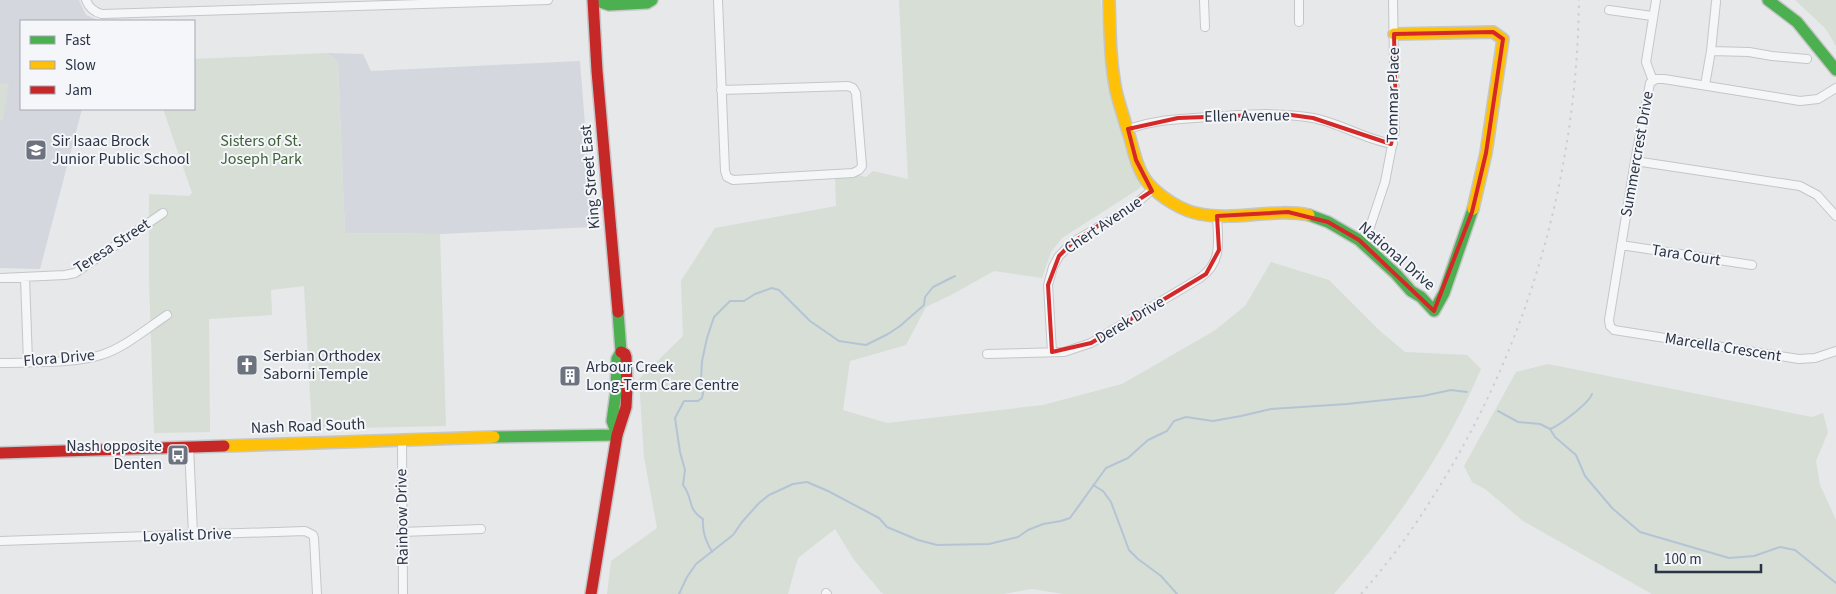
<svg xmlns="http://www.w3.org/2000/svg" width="1836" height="594" viewBox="0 0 1836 594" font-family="'Source Sans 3',sans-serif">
  <rect width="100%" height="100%" fill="#e6e8ea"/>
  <path fill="#d4d7dd" d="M0,0h79l7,15 14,6h-79v88h61l-42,160 -40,-1z
    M327,53l36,1 8,17 209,-10 13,166 -153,7 -95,-1 -7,-171z"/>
  <path fill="#d6ded6" d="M899,0h202l7,74 28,89 9,16 -5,9 -78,50 -11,14 -9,26 -48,-7 -43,24 -25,12 -20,38 -56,16 -7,49 44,13 156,-18 79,-21 92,-53 31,-25 26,-44 58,18 51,51 25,21 62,3 14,14c-35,83 -88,158 -147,225h-271l-31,-5 -29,5h-119l-3,-2 -27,-32 -19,-31 -37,29 -10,36h-181l4,-33 46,-33 -13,-71 -5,-78 44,-43 -2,-55 34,-53 121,-22 -1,-30 18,-2 13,3 7,-6 35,8z
    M1795,0h41v46l-11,-18z
    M327,53l11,9 7,171 95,1 6,192 -134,3 -8,-143 -33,4 1,25 -63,4 1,113 -56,1 -5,-155v-84l40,2 3,-3 -29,-84h31v-50z
    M0,83l9,1 -6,36h-3z
    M1548,364l264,53 11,-4 5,19 -12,29 4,24 16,35v74h-184l-129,-73 -38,-32 -13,-7 -8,-16 52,-94z"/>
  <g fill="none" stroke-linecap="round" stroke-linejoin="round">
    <path stroke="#b4c4d5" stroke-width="2" d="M1498,411l20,11 22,2 10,5 5,8 21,18 9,21 27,32 28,24 89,26 25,-2 26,-9 15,3 41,33
      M1550,429c9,-3 39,-26 42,-35
      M1093,485l10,6 8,11 18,48 9,9 23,17 16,18
      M712,552c-6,-11 -10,-20 -9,-33 -17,-11 -9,-20 -20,-34l2,-15 -5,-18 -5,-34 9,-17h14l4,-3 2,-10 -3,-8 1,-19 5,-23 7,-21 16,-16h14l11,-7 17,-6 7,2 31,31 29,20 27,4 22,-11 12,-8 24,-21 1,-8 8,-10 22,-11
      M679,594l8,-17 9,-13 37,-29 9,-13 17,-19 10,-8 24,-11 14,-2 21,9 51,27 8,9 31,13 19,5 52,-1 29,-7 10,-7 15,-6 18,-3 9,-3 36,-50 22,-10 20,-18 19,-9 7,-10 12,-4 27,4 28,-5 30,-7 76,-5 76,-8 28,-6 16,2"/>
    <g stroke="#c4c6c8" stroke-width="10">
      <path id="street" d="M86,0c3,8 8,12 16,14l446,-14
        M718,0l7,171 2,6 6,3 120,-7 6,-3 3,-4 -6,-73 -3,-5 -5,-2 -127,4
        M1204,0l1,27
        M1299,0v22
        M1609,10l43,6
        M1711,51l38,1 23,4 35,3
        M1653,81l-7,-19 10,-62
        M1705,85l6,-34 5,-49
        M1836,88l-18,11 -18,2 -136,-22h-8l-6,4 -15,78 -26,159 1,6 4,4 185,29 16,-1 21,-7
        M1128,129c30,-10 51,-10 82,-12 34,-3 69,-5 103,1 27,5 53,22 80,26
        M1635,161l165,25 17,9 19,21
        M1364,245l21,-63 10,-52 -2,-130
        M1621,245l131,20
        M25,277l3,85
        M0,278l65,-3 10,-2 88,-60
        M1052,352l-4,-67 5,-18 6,-11 14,-14 58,-34 23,-20
        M987,354l77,-2 27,-9 109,-65c23,-16 18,-37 17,-62
        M0,363c31,-1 72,1 101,-8 23,-7 45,-26 66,-40
        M402,440l1,154
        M189,446l4,88
        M402,532l79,-3
        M0,541l305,-10 8,4 1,3 3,56
        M826,593l1,1"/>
    </g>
    <g stroke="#c4c6c8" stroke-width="14">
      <path id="fast" d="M595,0l14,5 38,-2 5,-3
        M1768,0l29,22 39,48
        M1309,215l19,7 31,18 37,34 15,17 10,6 13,14 10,-18 29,-84
        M617,435l-5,-14 4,-29 1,-33 4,-7 -3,-40
        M494,437l123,-2"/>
    </g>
    <g stroke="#c4c6c8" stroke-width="14">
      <path id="slow" d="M1109,0c1,30 1,61 7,91 4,16 9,31 14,47 4,15 8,33 18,45 12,14 34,28 52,31 36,7 73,-6 109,1
        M1394,34l99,-2 10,7 -17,114 -13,56
        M224,446l270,-9"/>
    </g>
    <g stroke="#c4c6c8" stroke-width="14">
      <path id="jam" d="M593,0l4,71 21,241
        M0,453l224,-7
        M591,594l26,-159 9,-28 1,-20 -1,-30 -1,-3 -4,-2"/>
    </g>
    <use href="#street" stroke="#f5f6f7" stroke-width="8"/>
    <use href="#fast" stroke="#4caf50" stroke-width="11"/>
    <use href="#slow" stroke="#ffc107" stroke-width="11"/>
    <use href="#jam" stroke="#c62828" stroke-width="11"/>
    <path stroke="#cecfd2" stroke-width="2" stroke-dasharray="2.5 5" stroke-linecap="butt" d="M1361,594c39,-44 72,-94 101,-146 76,-138 115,-290 117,-448"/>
  </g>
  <path fill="none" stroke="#d62828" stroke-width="4" stroke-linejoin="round" d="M1493,32l10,7 -17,114 -14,59 -38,99 -75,-71 -31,-18 -40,-10 -71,4 2,34 -13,24 -115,69 -39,9 -4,-67 11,-29 14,-14 79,-51 -16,-31 -8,-31 50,-11 106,-4 29,4 78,26 5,-22 -2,-88z"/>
  <defs>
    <g id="school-square" transform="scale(1.125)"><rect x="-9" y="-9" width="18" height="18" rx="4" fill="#6c737f" stroke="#f4f6f9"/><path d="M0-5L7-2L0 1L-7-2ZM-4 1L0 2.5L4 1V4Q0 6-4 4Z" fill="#fff"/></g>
    <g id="church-square" transform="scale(1.125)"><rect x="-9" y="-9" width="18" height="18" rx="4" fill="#6c737f" stroke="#f4f6f9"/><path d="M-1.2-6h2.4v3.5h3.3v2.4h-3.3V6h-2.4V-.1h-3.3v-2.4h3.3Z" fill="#fff"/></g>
    <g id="building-square" transform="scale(1.125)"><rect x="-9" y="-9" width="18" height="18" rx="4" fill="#6c737f" stroke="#f4f6f9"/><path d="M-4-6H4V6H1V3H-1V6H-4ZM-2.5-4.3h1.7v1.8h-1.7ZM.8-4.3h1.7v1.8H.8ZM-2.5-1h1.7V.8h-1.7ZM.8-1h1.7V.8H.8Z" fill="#fff"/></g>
    <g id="bus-square" transform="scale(1.125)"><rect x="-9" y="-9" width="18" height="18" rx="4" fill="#6c737f" stroke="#f4f6f9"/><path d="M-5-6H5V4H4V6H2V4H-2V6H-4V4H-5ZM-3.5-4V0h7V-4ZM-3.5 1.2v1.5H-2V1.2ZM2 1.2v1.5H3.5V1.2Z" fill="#fff"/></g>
  </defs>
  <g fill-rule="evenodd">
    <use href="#school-square" x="36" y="150"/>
    <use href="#church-square" x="247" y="365"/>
    <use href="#building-square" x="570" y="376"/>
    <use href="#bus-square" x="178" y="455"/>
  </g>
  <g text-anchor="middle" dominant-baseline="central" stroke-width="4" stroke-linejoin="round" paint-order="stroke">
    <g font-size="16" fill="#2b3445" stroke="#f4f6f9">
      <text transform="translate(1393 95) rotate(-89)">Tommar Place</text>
      <text transform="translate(1247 116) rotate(-1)">Ellen Avenue</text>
      <text transform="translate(1637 154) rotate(-80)">Summercrest Drive</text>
      <text transform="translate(590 177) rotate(-95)">King Street East</text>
      <text transform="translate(1103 225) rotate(-34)">Chert Avenue</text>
      <text transform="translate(112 246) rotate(-33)">Teresa Street</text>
      <text transform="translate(1686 255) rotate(9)">Tara Court</text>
      <text transform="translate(1397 256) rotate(41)">National Drive</text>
      <text transform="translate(1130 320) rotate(-31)">Derek Drive</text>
      <text transform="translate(1723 347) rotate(9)">Marcella Crescent</text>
      <text transform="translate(59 358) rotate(-5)">Flora Drive</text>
      <text transform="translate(308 426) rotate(-2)">Nash Road South</text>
      <text transform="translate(402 517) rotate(-91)">Rainbow Drive</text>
      <text transform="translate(187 535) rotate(-2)">Loyalist Drive</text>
    </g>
    <g font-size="16" fill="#2b3445" stroke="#f4f6f9" text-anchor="start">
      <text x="52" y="141">Sir Isaac Brock<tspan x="52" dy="18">Junior Public School</tspan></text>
      <text x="263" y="356">Serbian Orthodex<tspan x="263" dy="18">Saborni Temple</tspan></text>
      <text x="586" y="367">Arbour Creek<tspan x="586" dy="18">Long-Term Care Centre</tspan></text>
      <text x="162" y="446" text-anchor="end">Nash opposite<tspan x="162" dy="18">Denten</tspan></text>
    </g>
    <g font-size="16" fill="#3f6138" stroke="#f4f6f9">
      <text x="261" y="141">Sisters of St.<tspan x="261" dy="18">Joseph Park</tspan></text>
    </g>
  </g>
  <rect x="20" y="20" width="175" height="90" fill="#f4f6f9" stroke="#a4a8b1"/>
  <rect x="30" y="36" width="25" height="8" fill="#4caf50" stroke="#a4a8b1"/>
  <text x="65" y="45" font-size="15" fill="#2b3445">Fast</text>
  <rect x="30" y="61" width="25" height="8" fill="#ffc107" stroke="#a4a8b1"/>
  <text x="65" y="70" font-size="15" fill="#2b3445">Slow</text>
  <rect x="30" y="86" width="25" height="8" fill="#c62828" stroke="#a4a8b1"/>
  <text x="65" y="95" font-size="15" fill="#2b3445">Jam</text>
  <path d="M1656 564v8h105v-8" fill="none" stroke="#2b3445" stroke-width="2.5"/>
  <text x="1664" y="564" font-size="15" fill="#2b3445" stroke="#f4f6f9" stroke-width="4" paint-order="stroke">100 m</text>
</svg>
